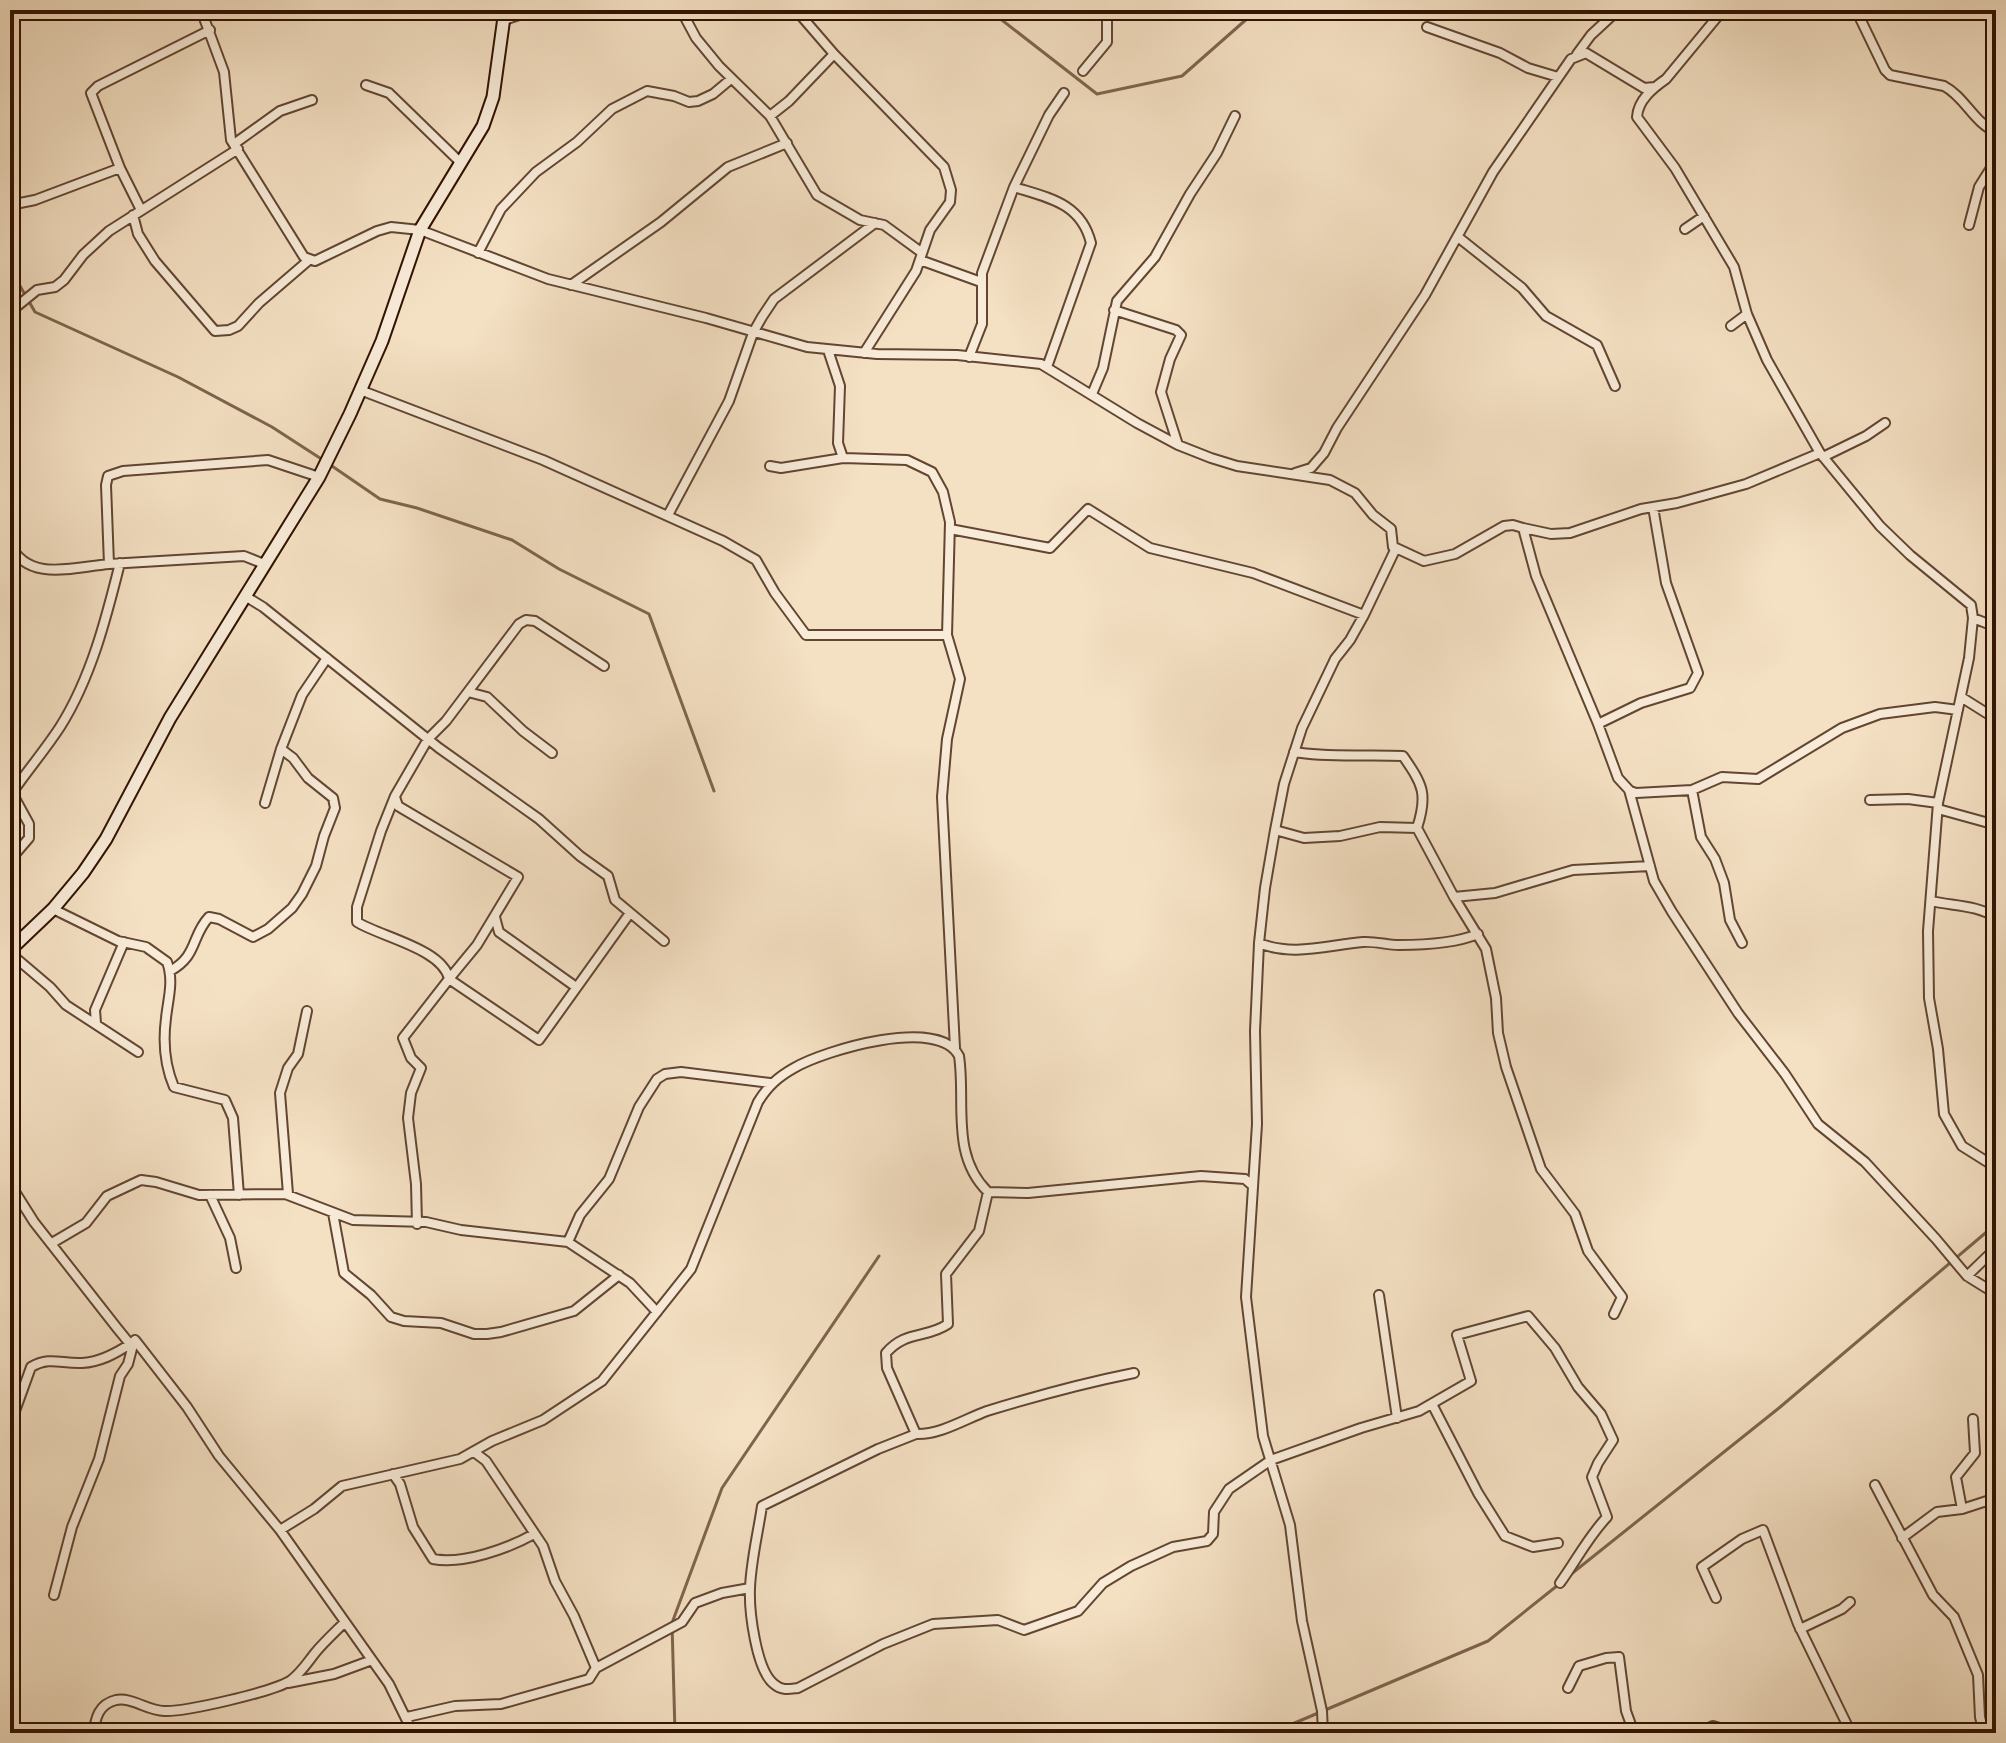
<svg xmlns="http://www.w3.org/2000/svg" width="2006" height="1743" viewBox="0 0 2006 1743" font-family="'IM FELL Double Pica',serif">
  <rect width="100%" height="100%" fill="#f4e0c3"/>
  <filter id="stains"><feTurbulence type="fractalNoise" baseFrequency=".0025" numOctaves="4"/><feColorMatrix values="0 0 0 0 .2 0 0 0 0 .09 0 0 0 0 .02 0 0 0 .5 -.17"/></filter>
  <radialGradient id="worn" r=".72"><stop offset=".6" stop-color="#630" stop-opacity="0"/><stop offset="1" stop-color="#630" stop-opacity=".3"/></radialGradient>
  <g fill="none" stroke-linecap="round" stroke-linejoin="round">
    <path stroke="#7e644e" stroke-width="3" d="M989,10l108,84 85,-18 75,-66
      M10,257l6,22 19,33 143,65 94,50 51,33
      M329,464l51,35 37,9 95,32 47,29 90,45 65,177
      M1570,1575l209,-167 217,-184
      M675,1733l-3,-110 50,-135 157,-232
      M1271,1733l217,-92 70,-56"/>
    <g stroke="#624632" stroke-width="12">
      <path id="street" d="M201,10l23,62 7,68 73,117 11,4 62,-30 14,-4 29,3 128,49 158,39 101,29 70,7 80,1 84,9 96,59 41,22 33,13 26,8 93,14 25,13 18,22 18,14 2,18 3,1 -32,67 -14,25 -15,19 -33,69 -18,56 -9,46 -10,58 -6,55 -4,88 2,93 -11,173 17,139 27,89 12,96 20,90 1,22
        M681,10l15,28 23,28 51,50 47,79 43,25 24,5 37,27
        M796,10l38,44 110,113 7,23 -1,12 -20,28 -14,41 -52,82
        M1723,10l-57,69c-13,9 -28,21 -29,38l38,51 59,99 13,47 20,46 53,93 60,73 30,29 61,50 2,13 -4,40 -31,145 -10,128 1,67 9,51 6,65 18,32 27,17 7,10
        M1856,10l29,60 5,5 54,11c21,11 29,36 52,46
        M504,20l30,-10
        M1427,27l73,26 28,15 30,9
        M1577,54l14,-19 27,-25
        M1083,71l24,-29v-32
        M366,85l23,8 72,70
        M770,116l19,-15 45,-47
        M234,144l46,-33 32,-11
        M1014,187c35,11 67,16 77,56l-44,124
        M10,205l25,-5 85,-32
        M141,210l-21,-42 -29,-75 7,-7 112,-56
        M133,215l5,19 17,27 60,70 14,-1 9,-4 21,-23 50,-43
        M1969,225l10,-38 17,-27
        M1685,229l19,-13
        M1458,237l64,51 24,28 51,29 18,41
        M478,253l23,-44 35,-37 41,-30 35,-33 35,-18 27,5 15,6 9,-1 15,-7 18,-15
        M920,260l61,22
        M571,285l90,-63 67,-55 59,-24
        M1114,310l62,20 5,5 -11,24 -9,33 17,53
        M10,312l27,-22 18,-3 9,-7 19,-25 26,-24 129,-82
        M1731,326l16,-12
        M828,350l12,36 -2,57 5,15 64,2 25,12 11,20 7,30 -3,113 13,44 -13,60 -5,58 13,251
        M969,357l13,-33v-51l32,-86 35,-72 15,-22
        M360,390l183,70 180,81 33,19 19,33 31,42h141
        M1092,394l11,-26 14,-67 38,-44 35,-63 27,-41 18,-37
        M1823,457l43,-21 19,-13
        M770,466l11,2 62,-10
        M1295,473l16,-5 13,-15 13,-25 88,-133 68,-123 78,-113 15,-6 58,35 11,-1
        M668,515l61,-114 24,-68 9,-16 12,-18 101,-76
        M1523,528l28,6 19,-1 71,-24 36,-6 69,-19 74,-31
        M950,529l100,19 38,-39 62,39 103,25 111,42
        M10,544c18,39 64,23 99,20
        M1396,548l28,13 31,-7 49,-28 9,-1 10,3 13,48 62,148 20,54 12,13 6,2 56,-3 9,47 14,22 9,24 6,37 12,23
        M264,564l-20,-8 -135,8 -3,-79 2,-9 15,-5 145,-11 51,17
        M245,596l18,11 176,141 100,71 41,37 28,20 7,24 49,41
        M1973,618l23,9
        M468,692l19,5 36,34 29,22
        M1961,697l35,22
        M1598,724l43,-21 49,-15 8,-15 -32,-90 -13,-76
        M1294,752c36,6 73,2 109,4 20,29 25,38 14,72
        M1629,790l25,91 18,31 66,101 47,61 33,50 47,38 71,77 31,37 29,18
        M1692,790l30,-13 36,2 84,-51 38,-14 55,-7 23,3
        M395,797l3,9 5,3 115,68 -41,68 -28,34 90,61 91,-127
        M1870,800l38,-1 30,4
        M265,803l16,-54 21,-54 25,-37
        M1938,809l58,16
        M1417,828l37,69 32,52 10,49 2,35 8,34 35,102 34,45 13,37 34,46 -8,17
        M1275,830l29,8 36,-2 40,-9 37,1
        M10,860l19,-22v-14l-17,-31c15,-22 33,-43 48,-66 31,-49 46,-108 60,-164
        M1454,897l41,-4 78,-23 77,-4
        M1931,901c21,5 48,4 65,17
        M53,909l65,32 28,6 21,15c7,19 1,37 -1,56 -3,23 -1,48 8,69l51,13 8,18 6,77
        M495,917l4,15 77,55
        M1259,943c33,14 69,2 104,-1 12,-1 24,3 36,3 25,0 57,-2 79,-11
        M10,953l40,34 16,18 72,47
        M170,971c28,-15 21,-35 39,-54l10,2 34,18 15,-8 24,-21 10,-14 14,-28 8,-30 11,-28 -2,-10 -25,-20 -15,-20 -12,-9
        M96,1023l-1,-13 29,-68
        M10,1184l24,38 83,106 13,16 5,-4 52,67 32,49 61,74 109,154 24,49
        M988,1192l-9,39 -33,43 2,50c-22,15 -42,6 -62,29l1,15 29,66c24,1 49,-15 71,-23 49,-15 97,-28 147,-38
        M288,1194l-8,-101 8,-25 10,-14 9,-43
        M210,1195l20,43 6,30
        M333,1213l11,60 27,22 20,22 13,4 37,2 33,11h13l14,-2 73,-21 45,-36
        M417,1224l-1,-40 -8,-66 3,-25 10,-25 -10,-10 -8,-20 46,-59c-6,-30 -68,-42 -92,-57v-15l24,-76 14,-35 33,-57 18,-18 73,-97 7,-4 9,1 69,45
        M568,1242l12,-27 29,-36 30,-72 18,-28 8,-5 16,-2 89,11
        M52,1243l34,-20 21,-27 34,-16 15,2 43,13 86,-1 68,26 73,2 35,8 107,12 62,41 27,29
        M1967,1276l29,-28
        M1379,1295l18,123
        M1432,1404l46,89 27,43 28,11 25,-4
        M10,1425l21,-58c19,-11 30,-3 51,-4 18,-1 33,-9 48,-19
        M916,1434l-38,15 -116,57c-4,27 -11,55 -12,82 -1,23 6,82 24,96 8,7 15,5 24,4l85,-44 50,-20 65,-4 26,10 54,-19 25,-28 28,-17 42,-19 34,-6 6,-7 1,-22 15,-23 42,-29 90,-32 58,-17 52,-30 -14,-46 71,-19 27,32 23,39 23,27 12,26 -15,23 -6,14 15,40c-19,20 -31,44 -47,66
        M474,1452l12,9 57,85 12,35 19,35 22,52 86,-46 13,-19 27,-10 28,-5
        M393,1474l7,10 13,43 20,32c30,6 76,-11 101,-25
        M1875,1485l58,110 21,22 24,58 2,42 4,16
        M1962,1509l-6,-32 19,-24 -2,-34
        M280,1530l34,-21 28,-23 118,-27 32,-18 51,-21 59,-39 89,-112 67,-167c10,-16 20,-25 36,-34 31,-18 145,-52 165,-12 7,46 -9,99 29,136l40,1 173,-17 44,3 8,7
        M1902,1538l35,-26 25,-3 34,-11
        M54,1595l18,-68 27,-68 21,-83 8,-12 6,-23
        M1716,1598l-14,-31 40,-28 21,-9 35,94 53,109
        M1800,1629l42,-20 8,-7
        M288,1683l46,-9 38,-14
        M1568,1688l11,-22 27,-8 13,-1 7,54 8,22
        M407,1717l48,-11 46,-2 88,-25 7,-11
        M94,1733c1,-15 5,-29 22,-33 16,-3 32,11 48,11 22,1 107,-19 126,-30 11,-8 17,-18 25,-28 9,-11 20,-21 30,-31
        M1698,1733l15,-7 24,7"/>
    </g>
    <g stroke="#311202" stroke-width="15">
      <path id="secondary" d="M10,950l43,-41 30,-36 23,-34 64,-121 149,-241 31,-63 32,-73 38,-111 63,-104 10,-29 12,-87"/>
    </g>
    <use href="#street" stroke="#f8ebd8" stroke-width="8"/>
    <use href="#secondary" stroke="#f8ebd8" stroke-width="11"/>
  </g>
  <rect width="2006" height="1743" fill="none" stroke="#f4e0c3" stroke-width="40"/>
  <rect x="12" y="12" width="1982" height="1719" fill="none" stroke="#311202" stroke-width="4"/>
  <rect x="20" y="20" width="1966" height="1703" fill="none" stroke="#311202" stroke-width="2"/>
  <rect width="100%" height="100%" filter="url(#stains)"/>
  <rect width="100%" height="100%" fill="url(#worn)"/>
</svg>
